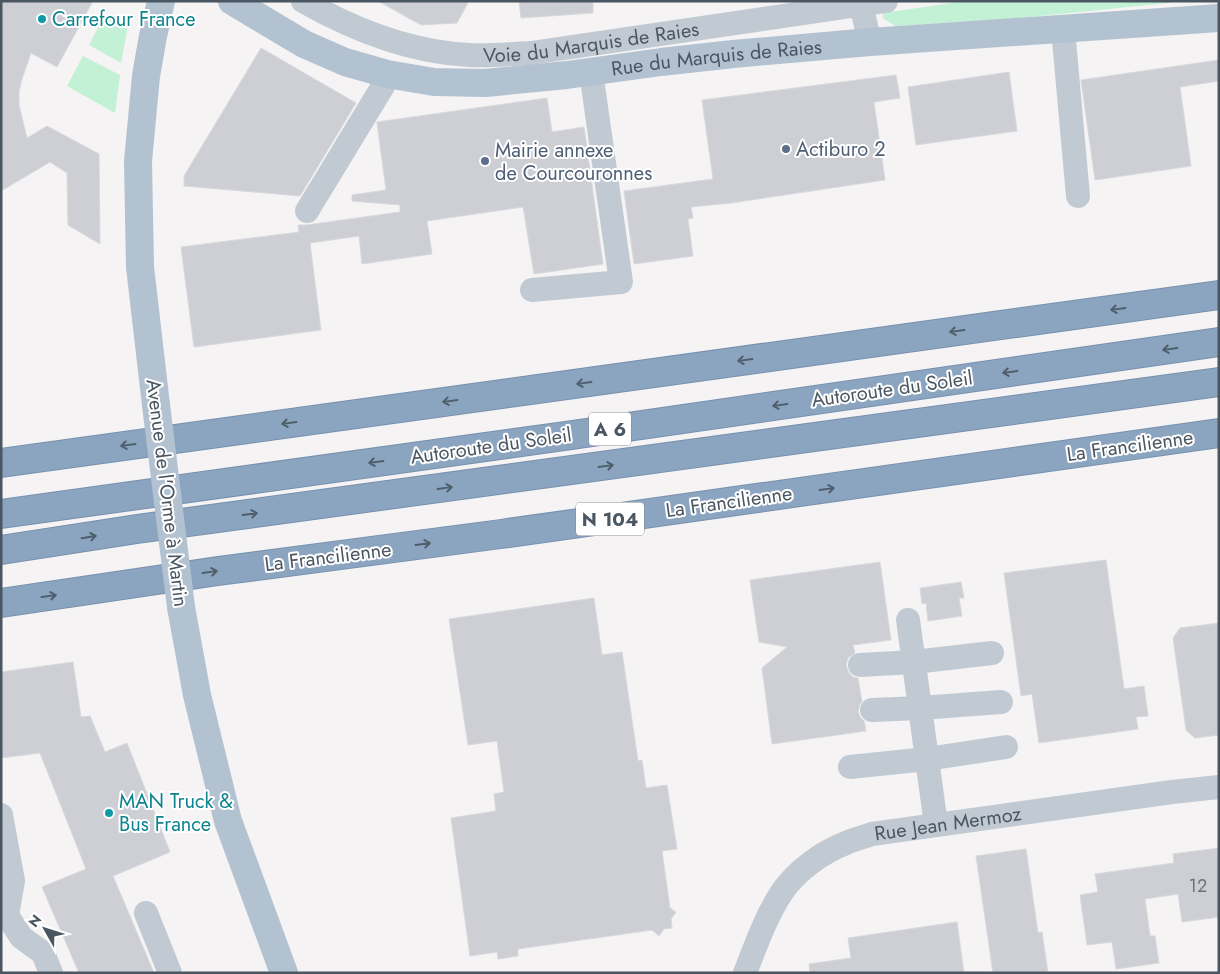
<svg xmlns="http://www.w3.org/2000/svg" width="1220" height="974" viewBox="0 0 1220 974" font-family="Jost,sans-serif">
  <rect width="100%" height="100%" fill="#f5f3f3"/>
  <path fill="#c3f1d5" d="M965,1h223l-168,17 -125,8 -12,-8v-5z
    M105,14l23,12 -7,37 -32,-18z
    M83,56l37,19 -5,38 -48,-27z"/>
  <path fill="#cdcfd5" stroke="#d7d9de" d="M1,1h92l-36,66 -26,-14 -9,26 -3,13v13l8,33 20,-12 52,28 1,90 -32,-19 -1,-52 -17,-11 -49,29z
    M378,1h91l-12,22 -36,2z
    M519,1h74v12l-72,5z
    M261,48l95,55 -56,93 -116,-10v-10z
    M1219,60v21l-39,6 11,79 -96,14 -14,-100z
    M1009,72l8,59 -101,14 -8,-58z
    M896,75l4,23 -26,4 11,78 -154,23 -40,4 2,11 -5,1 5,37 -59,8 -10,-73 89,-12 -11,-79z
    M547,98l5,34 32,-5 19,137 -69,10 -11,-67 -96,14 5,33 -70,10 -3,-28 -49,7 11,87 -127,17 -13,-100 118,-15 -1,-7h9l93,-13v-7l-48,-4v-6l34,-5 -9,-67v-1z
    M1106,560l18,129 20,-3 4,30 -12,1 2,12 -99,14 -7,-49 -11,2 -17,-123z
    M880,562l11,78 -38,5 2,8 -7,5 -2,7 3,8 4,4 5,1 4,24 -2,2 -2,7 2,6 4,4 2,10 -94,13 -10,-76 25,-21 -28,-5 -9,-62z
    M961,582l3,16h-5l3,18 -34,5 -2,-18 -4,1 -2,-16z
    M594,598l8,57 20,-3 16,109 4,-1 4,28 21,-3 10,64 -15,2 8,57 6,4 -5,7 1,9 -8,1 -5,7 -7,-6 -134,19v7l-20,3 -1,-7 -27,4 -19,-138 45,-7 -2,-17 10,-2 -7,-51 -29,4 -19,-126z
    M1219,623v112l-24,3 -9,-8 -13,-92 7,-10z
    M73,662l8,55 9,-1 15,36 22,-9 43,109 -57,24 41,97h-75l-37,-86 44,-18 -46,-116 -39,5v-86z
    M1219,848v69l-37,5 -4,-28 -33,5 5,37h5l4,27 -43,6 -4,-27 -25,3 -7,-50 18,-3 -3,-18 79,-11 -1,-9z
    M1026,849l12,84 4,-1 6,41h-55l-17,-117z
    M957,922l7,51h-154l-1,-9 42,-6 -3,-20z"/>
  <g fill="none" stroke-linecap="round" stroke-linejoin="round">
    <g stroke="#7690ad" stroke-width="30">
      <path id="highway" d="M1,463l1218,-168
        M1,514l564,-78 654,-94
        M1,550l136,-21 1082,-147
        M1,603l217,-32 283,-37 718,-101"/>
    </g>
    <g stroke="#c1cad2" stroke-width="24">
      <path id="s1" d="M303,1c51,29 107,51 166,54 21,1 41,-1 62,-2l355,-52"/>
      <path d="M860,1l10,41"/>
      <path d="M1063,29l15,167"/>
      <path d="M307,211l76,-125 4,-12"/>
      <path d="M532,290l89,-8 -30,-210"/>
      <path d="M908,620l28,205"/>
      <path d="M860,665l54,-3 78,-9"/>
      <path d="M872,710l48,-2 81,-6"/>
      <path d="M850,767l77,-8 79,-12"/>
      <path d="M1,815l12,66 -6,34"/>
      <path d="M146,913l24,60"/>
      <path d="M1,917l6,-2 14,22 22,16 8,20"/>
      <path id="s2" d="M745,973c11,-28 21,-57 37,-81 15,-22 41,-40 64,-49 9,-4 18,-6 26,-9l300,-42 47,-5"/>
    </g>
    <g stroke="#b3c2d1" stroke-width="28">
      <path id="s3" d="M232,1l72,43 41,18 42,12 47,8 51,1 82,-8 94,-13 72,-8 137,-12 349,-24"/>
      <path d="M156,405l-16,-138 -2,-106 8,-85 7,-40 8,-35"/>
      <path d="M181,607l16,88 31,126 56,152"/>
    </g>
    <use href="#highway" stroke="#8ba5c1" stroke-width="28"/>
    <path stroke="#b3c2d1" stroke-width="28" d="M156,405l25,202"/>
  </g>
  <defs><path id="oneway-shaft" d="M-6 0H5M1.5-3L5.5 0L1.5 3" fill="none" stroke-width="1.6" stroke-linecap="round" stroke-linejoin="round" transform="scale(1.25)"/></defs>
  <g stroke="#505e6b">
    <use href="#oneway-shaft" transform="translate(1118 309) rotate(172)"/>
    <use href="#oneway-shaft" transform="translate(957 331) rotate(172)"/>
    <use href="#oneway-shaft" transform="translate(1170 349) rotate(172)"/>
    <use href="#oneway-shaft" transform="translate(745 360) rotate(172)"/>
    <use href="#oneway-shaft" transform="translate(1010 372) rotate(172)"/>
    <use href="#oneway-shaft" transform="translate(584 383) rotate(172)"/>
    <use href="#oneway-shaft" transform="translate(450 401) rotate(172)"/>
    <use href="#oneway-shaft" transform="translate(780 405) rotate(172)"/>
    <use href="#oneway-shaft" transform="translate(289 423) rotate(172)"/>
    <use href="#oneway-shaft" transform="translate(128 445) rotate(172)"/>
    <use href="#oneway-shaft" transform="translate(376 462) rotate(172)"/>
    <use href="#oneway-shaft" transform="translate(606 466) rotate(-8)"/>
    <use href="#oneway-shaft" transform="translate(445 488) rotate(-8)"/>
    <use href="#oneway-shaft" transform="translate(827 489) rotate(-8)"/>
    <use href="#oneway-shaft" transform="translate(250 514) rotate(-8)"/>
    <use href="#oneway-shaft" transform="translate(89 537) rotate(-9)"/>
    <use href="#oneway-shaft" transform="translate(423 544) rotate(-7)"/>
    <use href="#oneway-shaft" transform="translate(210 572) rotate(-8)"/>
    <use href="#oneway-shaft" transform="translate(49 596) rotate(-8)"/>
  </g>
  <g fill="#0f9aa8" stroke="#fff" stroke-width="2">
    <circle cx="42" cy="19" r="5"/>
    <circle cx="109" cy="813" r="5"/>
  </g>
  <g fill="#5c6f8a" stroke="#fff" stroke-width="2">
    <circle cx="786" cy="149" r="5"/>
    <circle cx="485" cy="161" r="5"/>
  </g>
  <g text-anchor="middle" dominant-baseline="central" stroke-width="4" stroke-linejoin="round" paint-order="stroke">
    <g font-size="18" fill="#6b747e">
      <text x="1198" y="886">12</text>
    </g>
    <g fill="#fff" stroke="#808990" stroke-width="1">
      <rect x="589" y="412.5" width="42" height="33" rx="4"/>
      <rect x="576" y="502.5" width="68" height="33" rx="4"/>
    </g>
    <g font-size="19" font-weight="bold" fill="#4a5661">
      <text x="610" y="429">A 6</text>
      <text x="610" y="519">N 104</text>
    </g>
    <g font-size="20" fill="#0d838f" stroke="#fff" text-anchor="start">
      <text x="52" y="19">Carrefour France</text>
      <text x="119" y="801">MAN Truck &amp;<tspan x="119" dy="23">Bus France</tspan></text>
    </g>
    <g font-size="20" fill="#4a5661" stroke="#fff">
      <text stroke="none"><textPath href="#s1" startOffset="299">Voie du Marquis de Raies</textPath></text>
      <text stroke="none"><textPath href="#s3" startOffset="504">Rue du Marquis de Raies</textPath></text>
      <text transform="translate(892 389) rotate(-8)">Autoroute du Soleil</text>
      <text transform="translate(491 446) rotate(-8)">Autoroute du Soleil</text>
      <text transform="translate(1130 446) rotate(-8)">La Francilienne</text>
      <text transform="translate(167 493) rotate(83)">Avenue de l'Orme à Martin</text>
      <text transform="translate(729 502) rotate(-8)">La Francilienne</text>
      <text transform="translate(328 557) rotate(-7)">La Francilienne</text>
      <text stroke="none"><textPath href="#s2" startOffset="275">Rue Jean Mermoz</textPath></text>
    </g>
    <g font-size="20" fill="#4e5e75" stroke="#fff" text-anchor="start">
      <text x="796" y="149">Actiburo 2</text>
      <text x="495" y="150">Mairie annexe<tspan x="495" dy="23">de Courcouronnes</tspan></text>
    </g>
  </g>
  <rect width="1220" height="974" fill="none" stroke="#4a5661" stroke-width="5"/>
  <g transform="translate(45 929) rotate(309)" stroke="#ffffff" stroke-width="4" paint-order="stroke">
  <path d="M0-4L9 19L0 12L-9 19Z" fill="#4a5661"/>
  <text y="-8" font-size="14" font-weight="bold" text-anchor="middle" fill="#4a5661">N</text>
  </g>
</svg>
